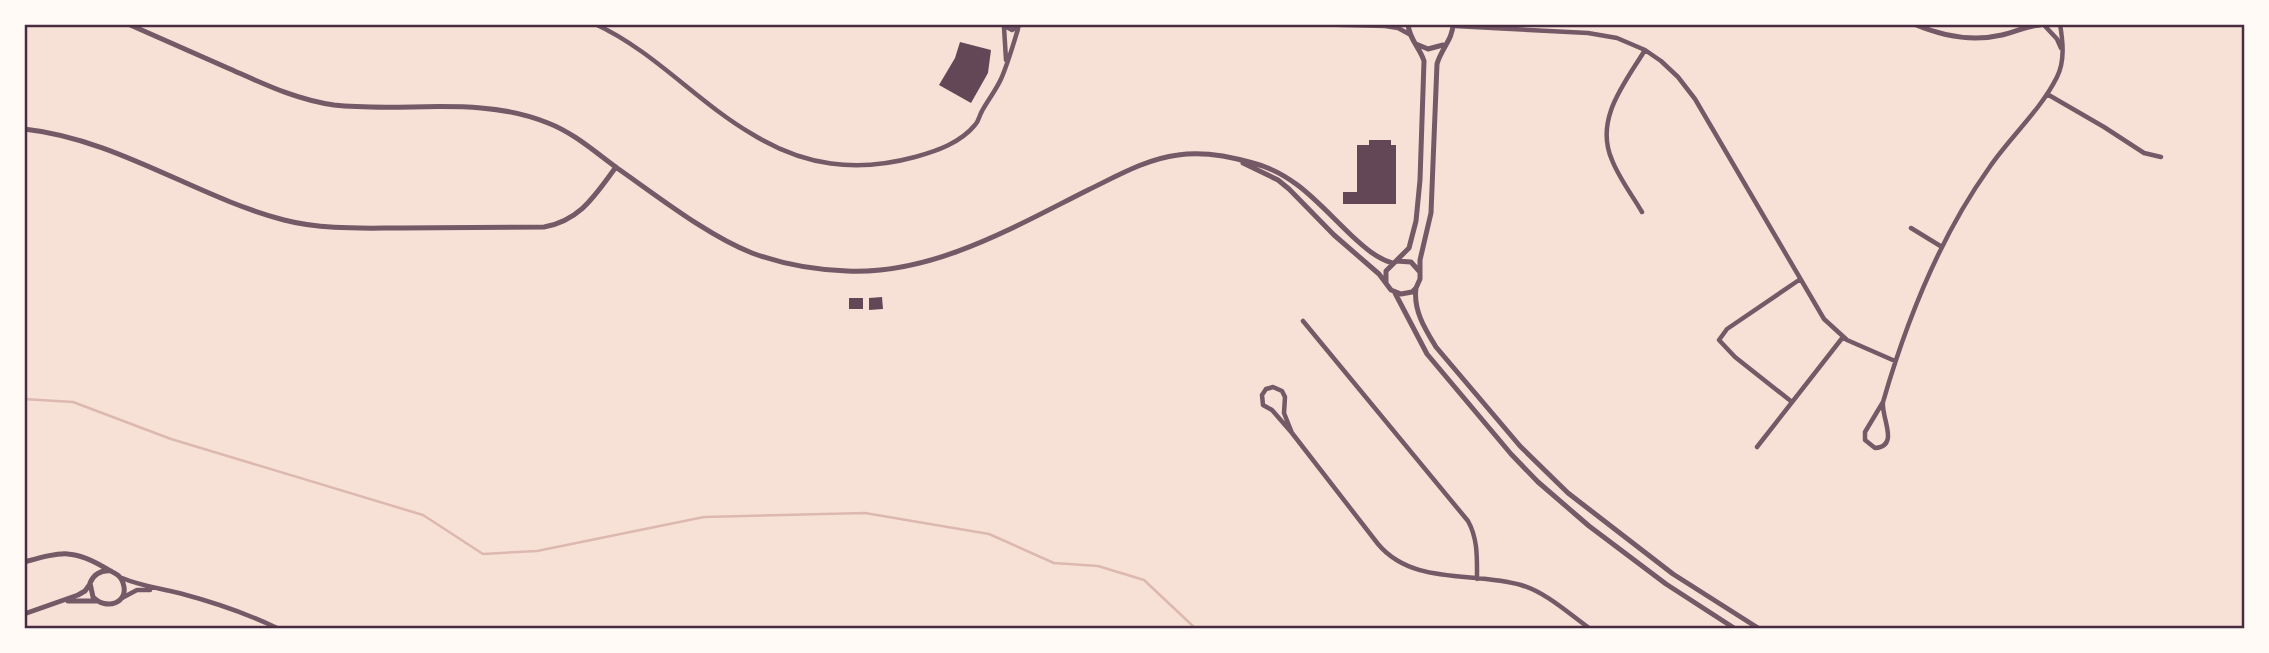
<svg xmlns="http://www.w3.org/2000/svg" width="2269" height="653" viewBox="0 0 2269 653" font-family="'Sofia Sans Condensed',sans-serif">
  <rect width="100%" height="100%" fill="#f7e1d7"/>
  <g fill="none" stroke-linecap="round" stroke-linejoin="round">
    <path stroke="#dcb8b0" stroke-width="2.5" d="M24,399l49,3 98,37 252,76 60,39 54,-3 167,-34 161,-4 124,21 65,29 44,3 46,14 51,48"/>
  </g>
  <path fill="#644757" d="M960,42l31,8 -3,23 -17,30 -32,-18 16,-27z
    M1369,140h22v5h5v59h-53v-12h14v-47h12z
    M882,297l1,12 -14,1v-12z
    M849,298h14v11h-14z"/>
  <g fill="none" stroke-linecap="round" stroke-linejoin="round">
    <path stroke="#755966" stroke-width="4.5" d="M595,24c59,27 102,78 157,110 52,32 104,39 163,23 22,-6 45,-14 60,-32 4,-4 4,-9 7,-14 6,-11 14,-21 19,-32 7,-16 12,-34 17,-50
      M1305,24l80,2 13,2 11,6
      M1003,25l9,5 10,-6
      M2044,25l13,14 4,9
      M1454,26l134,7 29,5 28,12 16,11 17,16 17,22 129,220 23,21 48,21
      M1004,27l2,33
      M2047,94l57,33 40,26 17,4
      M1642,212c-10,-17 -23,-34 -30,-52 -18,-41 13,-77 33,-110
      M1911,228l31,19
      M1303,321l165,200c10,18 9,37 9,58
      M1792,402l-57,-45 -16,-17 8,-11 72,-49
      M1883,402l-18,30v8l10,8c25,-2 6,-30 8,-46 24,-83 56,-164 106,-234 21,-31 51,-57 68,-91 8,-16 6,-35 3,-53
      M1292,433l-8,-20 1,-16 -3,-6 -9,-4 -7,2 -4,6 1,10 9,5 20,23 86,111c35,42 96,27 143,41 26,8 47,28 68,43
      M1757,447l86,-110
      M122,578c19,8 37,10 57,15 34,9 67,20 98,35
      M122,598l15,-8h13"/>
    <path stroke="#755966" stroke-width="5" d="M128,24c34,15 68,30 102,45 34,15 67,31 104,36 71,8 146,-10 214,18 26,10 47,29 69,45 39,27 91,68 135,85 30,11 64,17 95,18 86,4 167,-44 241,-81 29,-14 58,-31 90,-35 25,-4 51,1 75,8 43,11 68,44 99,73 12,11 24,22 40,27
      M1914,24c28,12 58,18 88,11 13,-3 25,-9 38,-10
      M1416,44l12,5 15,-4
      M24,129c93,10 172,68 260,91 39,10 78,8 117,8 48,0 95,-1 143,-1 37,-7 51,-32 72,-60
      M1243,163l35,17 11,9 45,46 45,39 12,16 10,4 11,-2 4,-4 4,-9v-19l11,-47 6,-149c4,-15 16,-25 16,-40
      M1396,261l13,-13 7,-27 4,-41 4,-119c-4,-13 -15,-22 -16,-37
      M1386,282v-11l10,-10 15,1 8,9
      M1416,288c-3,22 9,41 20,59l84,99 48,47 105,81 85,54
      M1395,293l32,61 84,100 27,28 51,44 77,58 68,44
      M24,562c37,-10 49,-14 83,7 7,4 14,6 16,14 7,20 -17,28 -30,14l-3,-14c4,-9 11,-13 21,-12
      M68,601h28
      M24,614l54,-19 7,-4 5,-7"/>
  </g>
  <rect width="2269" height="653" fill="none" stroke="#fffaf5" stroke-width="52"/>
  <rect x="26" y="26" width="2217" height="601" fill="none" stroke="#4a2c40" stroke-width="2.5"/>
</svg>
